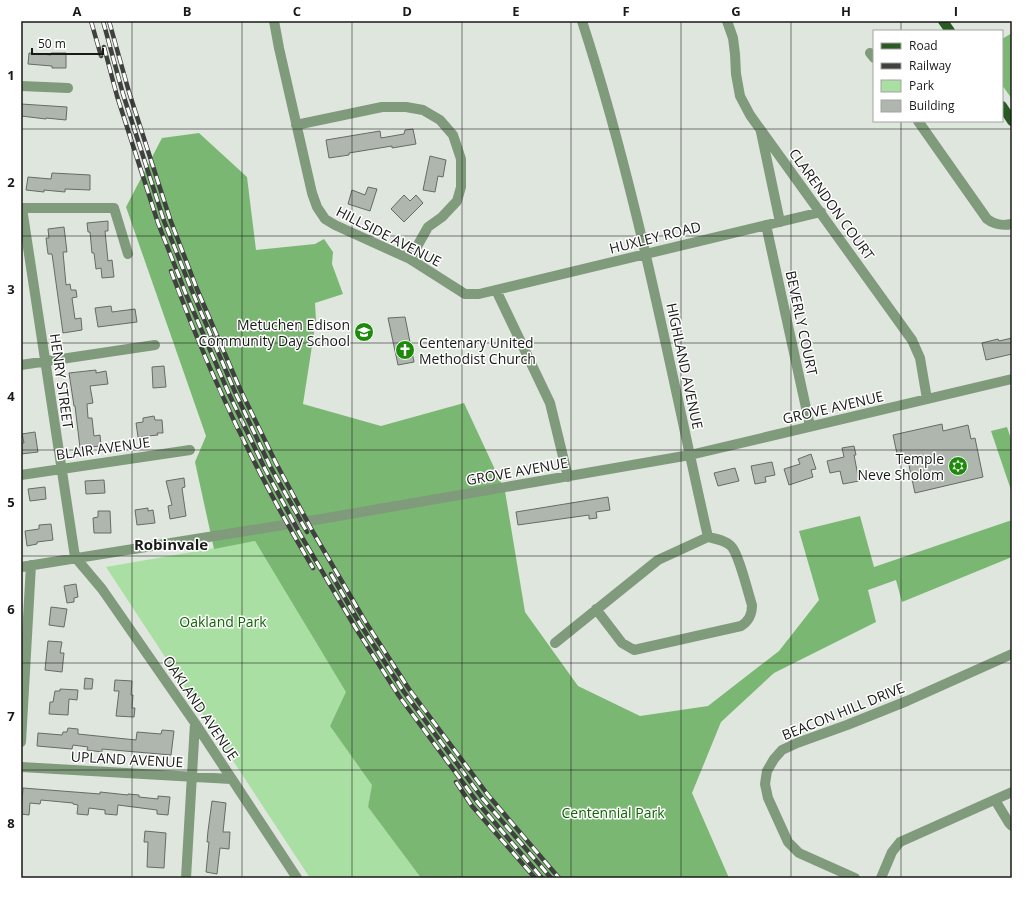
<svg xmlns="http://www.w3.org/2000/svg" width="1033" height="899" viewBox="0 0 1033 899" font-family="'Open Sans',sans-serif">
  <rect width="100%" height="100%" fill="#dfe6de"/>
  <path fill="#aadfa3" d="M255,541l92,151 -17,34 43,59 -5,22 53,71h-111l-204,-311z"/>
  <path fill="#7ab772" d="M1012,33v66l-10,-14v-46z
    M199,133l48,44 9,73 59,-6 9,-5 9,13 -1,12 11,30 -28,9 1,17 -13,84 78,22 83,-23 41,88 20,121 53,74 62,30 68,-10 71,-55 40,-51 -20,-69 61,-15 14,51 138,-47v37l-110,45 -6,-22 -28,10 8,32 -102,51 -53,49 -29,71 37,85h-308l-53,-71 4,-22 -42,-59 16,-34 -91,-151 -41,8 -19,-87 11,-26 -80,-229 36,-69z
    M1007,427l5,15v51l-21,-62z"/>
  <path fill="#afb6ae" stroke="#666c65" d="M29,53l22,2v-2h15v15h-14v-2l-24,-2z
    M21,104l46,3 -1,13 -20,-2v1l-25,-3z
    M413,129l3,15 -24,4v-2l-43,7v2l-20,3 -3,-18 54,-9 1,7 23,-4 1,-4z
    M430,156l16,4 -3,17 -5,-1 -3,16 -12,-2z
    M52,173l38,2v15l-25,-1v3l-21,-2v2l-18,-2 2,-13 23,2z
    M368,187l9,2 -7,22 -22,-7 4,-14 13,5z
    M404,195l6,6 6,-6 7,8 -19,19 -13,-13z
    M108,221v10h-3l3,30 4,-1 2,17 -12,1 -1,-10 -5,1 -2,-16h-2l-2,-21h-2l-1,-9z
    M64,227l3,25h-4l3,33 4,-1 1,6h5l1,7 -5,1 3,21 6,-1 1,12 -19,3 -11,-79h-4l-2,-16h3l-1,-9z
    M111,306l1,6 23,-3 2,13 -39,5 -3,-19z
    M405,317l9,45 -16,3 -10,-47z
    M1012,338v16l-26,6 -4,-17 16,-4 1,2z
    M164,366l2,21 -13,1 -1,-21z
    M96,370v3l10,-2 2,13 -18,2 3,17 -6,1 1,14h4l2,18 6,-1 1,11 -21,2 -5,-42h-1l-5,-33z
    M154,416l1,4h7l1,13h-6l1,2 -20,2 -2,-14 7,-1v-4z
    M942,424l1,7 25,-6 3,14 4,-1 8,39 -68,16 -7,-32 -9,2 -6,-28z
    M35,432l3,20 -17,2v-11h3l-2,-9z
    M854,446l2,9h-2l5,26 -16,3 -3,-13 -10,2 -3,-12 17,-4 -2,-9z
    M811,454l5,15 -5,1 2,7 -24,8 -5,-16 16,-5 -2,-5z
    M772,462l3,13 -10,2 1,5 -11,2 -4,-18z
    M735,468l4,13 -21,5 -4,-13z
    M184,478l1,9 -3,1 4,28 -16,3 -2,-13 4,-1 -6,-24z
    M104,480l1,13 -19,1 -1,-13z
    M45,487l1,12 -16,2 -2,-12z
    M608,497l2,13 -14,2 1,6 -8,1v-4l-71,10 -2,-13z
    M148,508v3l5,-1 2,13 -18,2 -2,-15z
    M98,511h12l1,22h-17l-1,-15 5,-1z
    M51,524l2,16 -16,2v2l-10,2 -2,-15 14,-2v-4z
    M76,584l2,13 -4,1v4l-7,1 -3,-17z
    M51,607l16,2 -3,18 -15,-2z
    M48,641l14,1 -2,11h4l-2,19 -17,-2z
    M85,678l8,1 -1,10h-8z
    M115,680l17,1 -1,14h2l-1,13h3l-1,9 -18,-1 3,-25h-5z
    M60,689l18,1 -1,10 -8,-1 -1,16 -19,-1 1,-12h3l2,-11h5z
    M68,728l10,1v5l58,6 1,-8 24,2 1,-4 12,1 -3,24 -69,-6v3l-15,-2 1,-3 -15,-2 -1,4 -35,-3 1,-13 24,2 1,-3h4z
    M23,788l77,6v-2l28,3v-1l11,1v2l19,2v-3l12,1 -2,18 -11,-1v-4l-39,-5 -1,10 -12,-1v-4l-16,-2 -1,7 -11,-1 1,-9 -5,-1v-1l-32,-3 -1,4 -10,-1 -1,12 -8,-1z
    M212,801l14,2 -3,29h7l-1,17 -9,-1 -3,26 -11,-2 3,-30h-2l1,-11z
    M145,831l21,2 -2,35 -17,-1 1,-25h-4z"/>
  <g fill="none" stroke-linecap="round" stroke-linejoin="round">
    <path stroke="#809a7c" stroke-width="10" d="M274,21l5,27 33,145 5,14 8,12 10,6 75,34 55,35h14l342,-82
      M727,21l6,17 2,16 1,20 4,22 10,19 162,225 8,18 7,41
      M870,53l4,5
      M21,86l47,2
      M918,121l69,98c8,6 15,7 25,5
      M296,125l86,-18h24l17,3 17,10 13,15 8,24v28l-4,14 -15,16 -14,10 -18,32
      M761,132l19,90
      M21,208h93l14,46
      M22,208l53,349 27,32 93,134 102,155
      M766,225l44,201
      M496,290l54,113 18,74
      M21,365l134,-20
      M21,475l169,-25
      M21,567l300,-48 369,-64 322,-76
      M596,609l26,34 12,7 107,-24c8,-5 11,-11 11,-21 -4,-12 -13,-51 -21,-59 -6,-6 -15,-7 -23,-9
      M555,643l103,-83 50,-23c-39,-173 -71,-347 -126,-516
      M21,742l10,-177
      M21,767l210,12
      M995,800l14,23 3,3
      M186,878l9,-155
      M855,878l-56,-25 -11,-11 -20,-44 -3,-14 2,-13 7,-12 8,-9 15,-7 50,-18 60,-24 105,-47
      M881,878l11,-26 8,-10 112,-50"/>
    <path stroke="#2b5b25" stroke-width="10" d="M943,21l7,10
      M1002,106l10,15"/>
    <g stroke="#3e413d" stroke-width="4.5">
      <path id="rail" d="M91,21l10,35
        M103,21l20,73 41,127 28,70 43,101 35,74 37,66
        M109,21l20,71 41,127 27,70 43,100 36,74 37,69 52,89 44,68 79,106 71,83
        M104,47l13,49 41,127 28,71 43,100 36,75 35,65 55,93 44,69 79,107 64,75
        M171,271c38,103 85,202 142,297
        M331,574l29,50 44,68 79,107 68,79
        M456,782l16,24 63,72"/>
    </g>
    <use href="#rail" stroke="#fff" stroke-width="3" stroke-dasharray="9" stroke-linecap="butt"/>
  </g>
  <path fill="none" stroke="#181a17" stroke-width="1" stroke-opacity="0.55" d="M132,21v857M242,21v857M352,21v857M462,21v857M571,21v857M681,21v857M791,21v857M901,21v10M901,121v757M21,129h991M21,236h991M21,343h991M21,450h991M21,556h991M21,663h991M21,770h991"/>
  <defs>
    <g id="school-disc" transform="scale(1)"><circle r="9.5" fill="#1d8b0a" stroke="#fff"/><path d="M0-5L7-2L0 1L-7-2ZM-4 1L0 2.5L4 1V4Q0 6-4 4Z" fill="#fff"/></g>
    <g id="church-disc" transform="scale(1)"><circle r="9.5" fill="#1d8b0a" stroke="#fff"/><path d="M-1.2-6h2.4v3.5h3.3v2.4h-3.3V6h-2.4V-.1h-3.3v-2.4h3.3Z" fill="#fff"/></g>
    <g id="synagogue-disc" transform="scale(1)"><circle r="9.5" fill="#1d8b0a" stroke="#fff"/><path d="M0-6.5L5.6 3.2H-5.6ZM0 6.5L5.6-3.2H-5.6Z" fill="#fff"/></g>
  </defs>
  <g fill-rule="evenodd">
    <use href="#school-disc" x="364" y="332"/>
    <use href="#church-disc" x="405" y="350"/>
    <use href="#synagogue-disc" x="958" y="466"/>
  </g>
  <g text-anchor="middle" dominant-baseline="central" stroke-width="3" stroke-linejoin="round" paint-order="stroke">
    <g font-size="14" fill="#181a17" stroke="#fff">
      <text transform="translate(832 204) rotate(54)">CLARENDON COURT</text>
      <text transform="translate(389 236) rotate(27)">HILLSIDE AVENUE</text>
      <text transform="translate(655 237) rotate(-14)">HUXLEY ROAD</text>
      <text transform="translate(802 323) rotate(78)">BEVERLY COURT</text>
      <text transform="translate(685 366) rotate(78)">HIGHLAND AVENUE</text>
      <text transform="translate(62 381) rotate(82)">HENRY STREET</text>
      <text transform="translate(833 407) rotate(-13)">GROVE AVENUE</text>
      <text transform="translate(103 448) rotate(-8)">BLAIR AVENUE</text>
      <text transform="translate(517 471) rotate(-10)">GROVE AVENUE</text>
      <text transform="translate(201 708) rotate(56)">OAKLAND AVENUE</text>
      <text transform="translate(843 711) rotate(-22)">BEACON HILL DRIVE</text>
      <text transform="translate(127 759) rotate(3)">UPLAND AVENUE</text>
    </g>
    <g font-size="14" fill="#181a17" stroke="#fff" text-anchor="end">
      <text x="350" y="324">Metuchen Edison<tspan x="350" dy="16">Community Day School</tspan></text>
      <text x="419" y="342" text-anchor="start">Centenary United<tspan x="419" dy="16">Methodist Church</tspan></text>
      <text x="944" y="458">Temple<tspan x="944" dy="16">Neve Sholom</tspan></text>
    </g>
    <g font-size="14" fill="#0d6400" stroke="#fff">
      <text x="223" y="621">Oakland Park</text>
      <text x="613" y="812">Centennial Park</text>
    </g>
    <g font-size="15" font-weight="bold" fill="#181a17" stroke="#fff">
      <text x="171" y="544">Robinvale</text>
    </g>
  </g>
  <rect width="1033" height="899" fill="none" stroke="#ffffff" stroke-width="44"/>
  <rect x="873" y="30" width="130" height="92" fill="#ffffff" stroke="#a3a3a2"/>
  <rect x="881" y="43" width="20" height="6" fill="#2b5b25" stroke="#a3a3a2"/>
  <text x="909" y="50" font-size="12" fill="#181a17">Road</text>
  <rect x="881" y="63" width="20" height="6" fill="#3e413d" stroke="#a3a3a2"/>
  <text x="909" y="70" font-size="12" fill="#181a17">Railway</text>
  <rect x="881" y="80" width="20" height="12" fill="#aadfa3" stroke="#a3a3a2"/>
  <text x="909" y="90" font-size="12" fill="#181a17">Park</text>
  <rect x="881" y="100" width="20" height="12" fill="#afb6ae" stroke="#a3a3a2"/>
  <text x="909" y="110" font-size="12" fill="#181a17">Building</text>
  <path d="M32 48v6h71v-6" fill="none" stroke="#181a17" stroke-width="2"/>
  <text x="38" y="48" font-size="12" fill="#181a17" stroke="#ffffff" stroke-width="3" paint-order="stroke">50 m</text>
  <rect x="22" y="22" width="989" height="855" fill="none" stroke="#181a17" stroke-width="1.5"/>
  <g font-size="13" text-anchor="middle" font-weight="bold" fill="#181a17">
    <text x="77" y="16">A</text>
    <text x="187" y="16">B</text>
    <text x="297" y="16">C</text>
    <text x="407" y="16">D</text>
    <text x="516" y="16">E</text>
    <text x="626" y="16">F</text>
    <text x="736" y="16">G</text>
    <text x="846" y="16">H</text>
    <text x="956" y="16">I</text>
    <text x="11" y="80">1</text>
    <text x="11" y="187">2</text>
    <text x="11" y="294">3</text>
    <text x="11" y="401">4</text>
    <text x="11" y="507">5</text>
    <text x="11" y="614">6</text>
    <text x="11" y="721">7</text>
    <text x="11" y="828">8</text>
  </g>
</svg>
